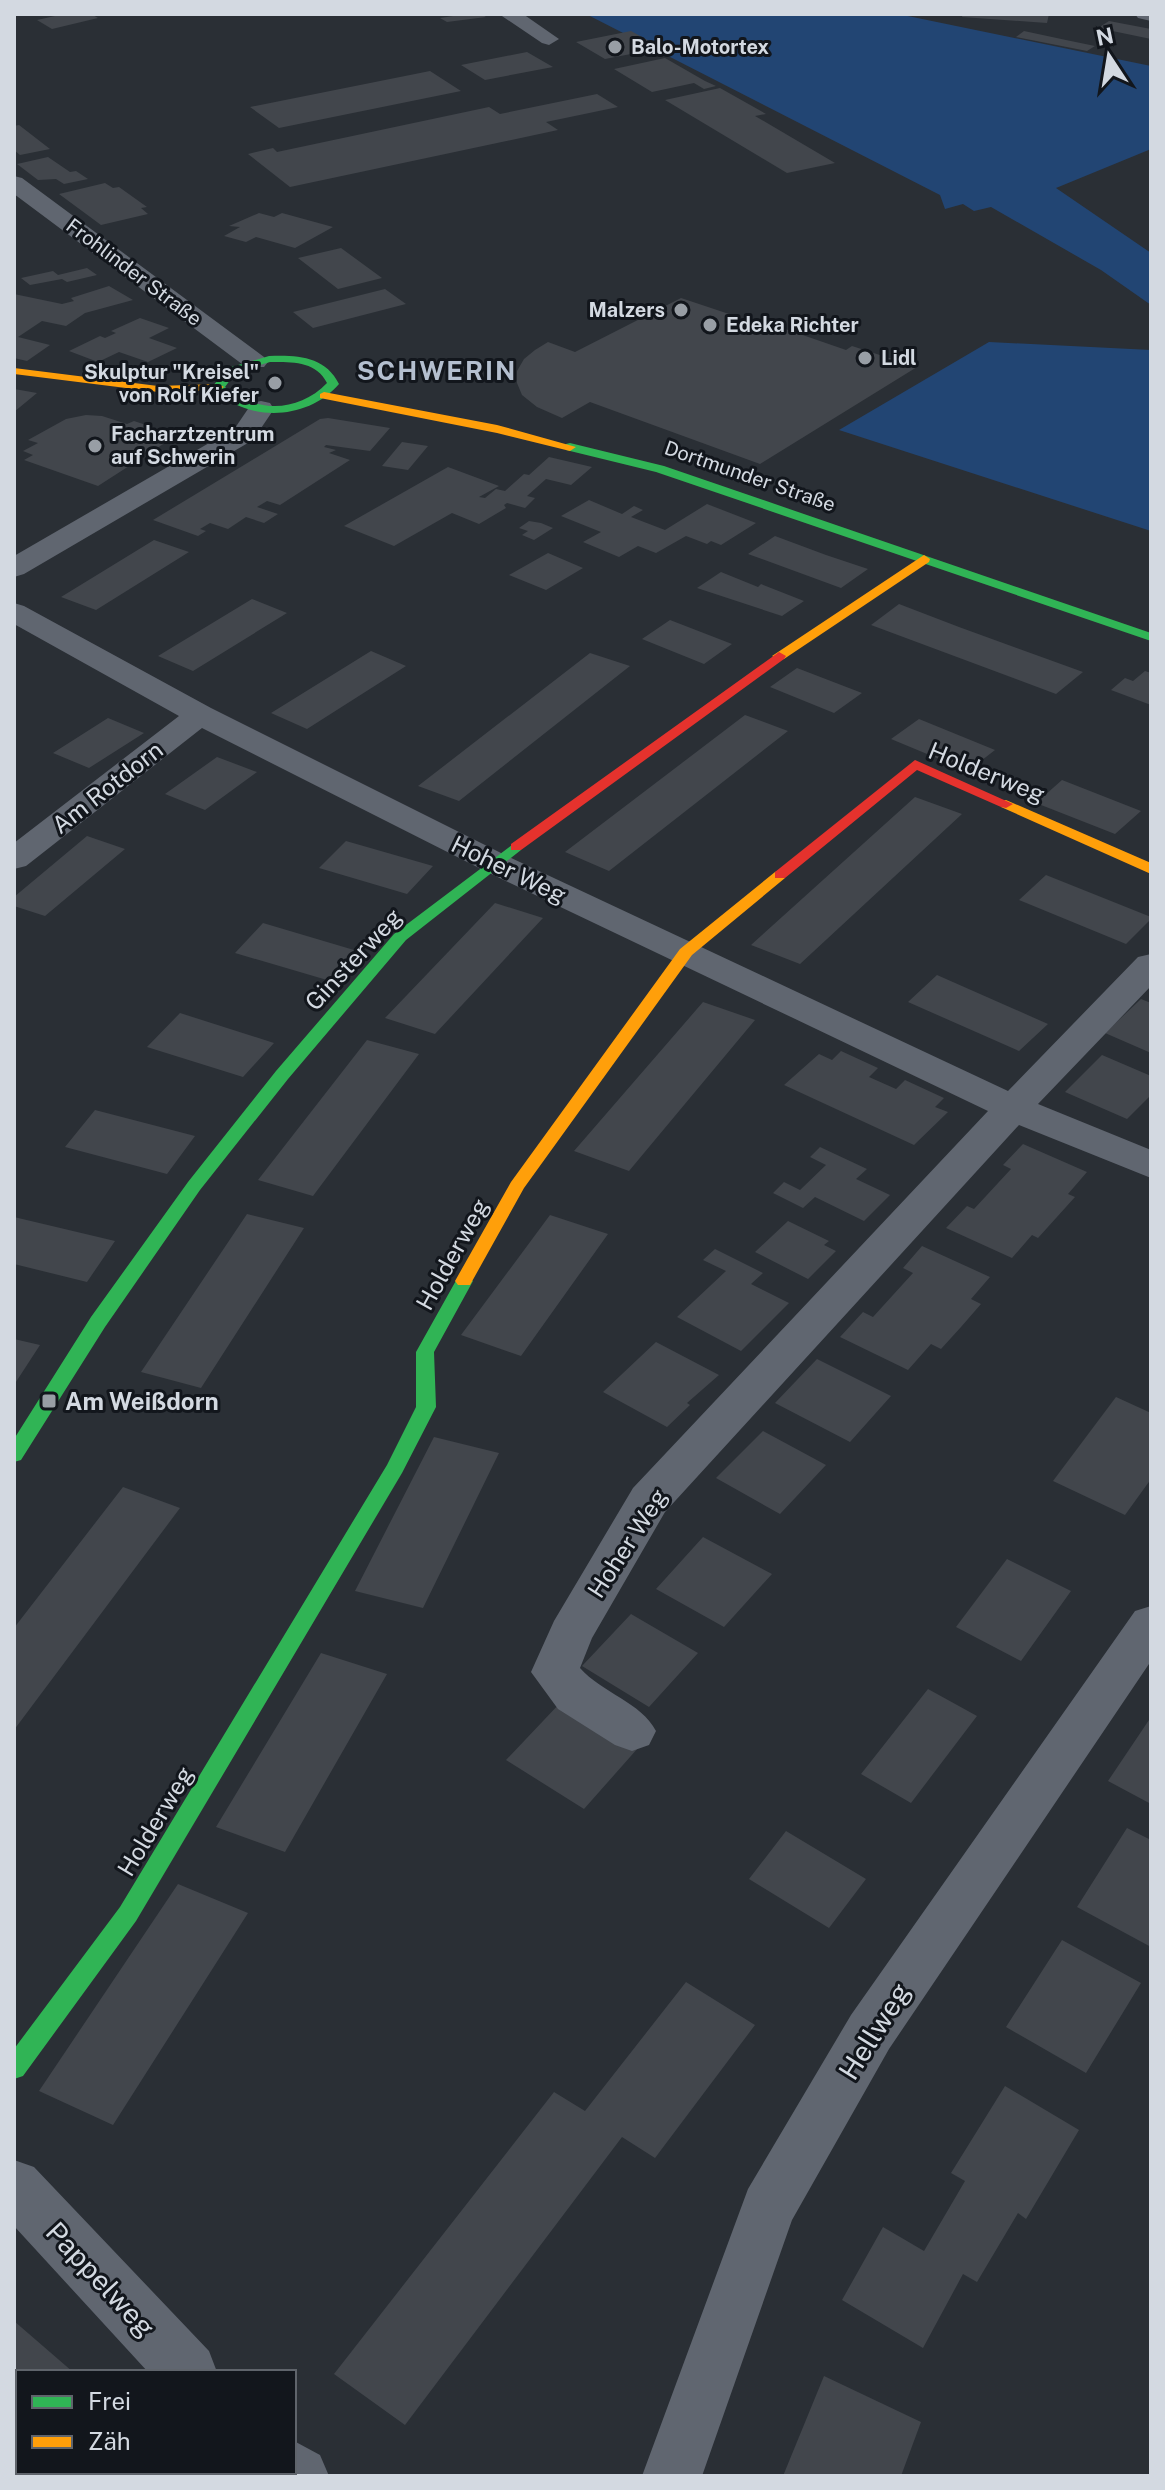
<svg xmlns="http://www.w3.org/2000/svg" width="1165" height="2490" viewBox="0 0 1165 2490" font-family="'Public Sans',sans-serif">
  <rect width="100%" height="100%" fill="#2a2f35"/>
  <path fill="#224573" d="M586,14h312l253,52v83l-95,39 95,65v52l-50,-35 -110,-63 -17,4 -11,-7 -18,5 -5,-14z
    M989,342l162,8v181l-312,-101z"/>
  <path fill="#42464c" d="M64,14h27l7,4 -46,11 -15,-9z
    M451,14h30l5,3 -39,5 -7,-4 13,-2z
    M963,14h86l-2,9 -85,-6z
    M1109,21l42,8v10l-53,-11z
    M631,31l31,17 -57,11 -29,-17z
    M1024,31l42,9 29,6 -8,5 -71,-14z
    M527,52l26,15 -68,13 -24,-15z
    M665,58l40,23 11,5 -12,3 -10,-6 -42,9 -38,-23z
    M430,71l31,20 -182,37 -29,-21z
    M720,88l46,26 -11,2 80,47 -48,10 -122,-73z
    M597,94l21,13 -72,15 12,8 -268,57 -42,-33 25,-6 4,4 212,-45 11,7z
    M19,125l31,24 -30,6 -6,-5v-24z
    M48,157l22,15 6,-1 12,8 -24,5 -8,-5 -18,1 -21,-16z
    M105,183l8,5 6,-1 28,20 -6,1 7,6 -47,11 -42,-31z
    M259,213l15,4 8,-4 51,14 -38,21 -39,-11 -10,5 -22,-6 16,-9 -11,-1z
    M341,248l41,30 -44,11 -40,-31z
    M87,268l10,7 -30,7 -5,-3 -32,6 -9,-7 32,-7 5,4z
    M109,286l24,14 -48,13 -19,13 -24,-5 -24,16 32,8 -23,16 -13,-3v-64l48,10 12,-3 -3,-3z
    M385,289l21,15 -93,24 -20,-16z
    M681,298l57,19 -8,4 25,8 13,-6 78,27 6,-4 65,21 -157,97 -170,-62 -28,16 -25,-11 -15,-12 -5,-12v-12l7,-12 11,-9 13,-8 27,10z
    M140,318l29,10 -20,10 28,10 -29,14 -29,-10 -21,10 -29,-11 31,-15 5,2 11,-5 -5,-2z
    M14,389l6,1 17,3 -23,19z
    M86,415l16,1 25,8 7,-3 36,12 1,6 -73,47 -74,-26 9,-5 -10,-4 15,-8 -10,-3 38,-21z
    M328,418l62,10 -20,23 -44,-6 -2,2 12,3 -7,3 21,7 -70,45 -13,-4 -10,6 21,7 -14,9 -18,-6 -18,12 -18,-6 -10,6 6,2 -8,5 -45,-16 167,-101z
    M402,442l26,4 -20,24 -26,-4z
    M549,457l43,10 -21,18 -25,-6 -19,17 8,2 -10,10 -18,-5 -3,2 2,3 -27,16 -27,-11 -58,33 -50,-20 104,-59 51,19 -20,11 6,1 11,-9 9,2 19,-17 5,1z
    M589,500l33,14 12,-8 9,4 -12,7 34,13 42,-26 49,19 -35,22 -10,-4 -4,3 -21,-8 -30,17 -18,-7 -19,11 -36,-15 18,-10 -40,-16z
    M529,521l12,2 12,5 -19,12 -12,-5 6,-4 -9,-3z
    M775,536l51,19 42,14 -27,19 -93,-34z
    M154,540l35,12 -93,58 -35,-13z
    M548,553l35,15 -37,22 -37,-15z
    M721,572l37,15 3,-3 43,17 -22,15 -85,-28z
    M252,599l35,14 -94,58 -35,-15z
    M899,604l60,23 124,45 -27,22 -185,-69z
    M670,620l62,24 -28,20 -62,-25z
    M371,651l35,15 -99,63 -36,-16z
    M590,653l40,13 -171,135 -41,-15z
    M797,668l65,25 -28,20 -64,-26z
    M1145,671l6,2v32l-40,-15 14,-12 8,3z
    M745,715l43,16 -179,140 -44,-19z
    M108,718l36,15 -55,35 -36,-15z
    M919,719l76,31 -27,21 -77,-32z
    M217,757l40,15 -52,38 -40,-16z
    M1062,780l79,31 -26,23 -79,-31z
    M915,797l47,17 -162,150 -49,-19z
    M87,836l38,13 -80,67 -31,-10v-9z
    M346,841l87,25 -26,28 -88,-26z
    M1046,875l105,42v2l-25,25 -107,-44z
    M495,903l48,15 -108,116 -50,-16z
    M263,923l91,27 -27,30 -92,-27z
    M937,975l111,49 -29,27 -111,-49z
    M1141,999l10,4v50l-46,-20z
    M703,1002l52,18 -126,151 -55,-20z
    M180,1013l94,30 -31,34 -96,-30z
    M367,1040l52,14 -106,142 -55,-16z
    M841,1051l37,17 -9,9 27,12 9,-9 39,18 -9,9 13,5 -34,33 -130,-60 35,-31 13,6z
    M1102,1055l49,21v19l-24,24 -62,-27z
    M95,1110l100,26 -28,38 -102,-27z
    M1023,1144l64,28 -19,22 7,3 -37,41 -6,-3 -20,23 -66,-30 21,-22 7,3 37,-40 -8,-4z
    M820,1147l47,22 -11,10 34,16 -26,26 -49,-24 -12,11 -30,-15 11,-11 16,8 26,-25 -16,-8z
    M247,1214l57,14 -103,160 -60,-16z
    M550,1215l58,19 -87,122 -60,-21z
    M14,1217l101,24 -28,41 -73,-18z
    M788,1221l41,20 -5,4 12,6 -28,28 -53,-27z
    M922,1246l68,31 -19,22 10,5 -20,23 -20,22 -10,-5 -23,26 -68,-33 23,-25 10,5 40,-44 -10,-5z
    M715,1249l48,24 -12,11 38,19 -48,48 -64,-34 49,-46 -23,-11z
    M14,1339l26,6 -26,40z
    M656,1342l63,33 -32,28 3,2 -23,22 -64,-35z
    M817,1359l74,37 -41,46 -75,-39z
    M1116,1397l35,16v66l-26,36 -72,-34z
    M763,1431l63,34 -46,49 -64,-36z
    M434,1437l65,16 -76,155 -68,-17z
    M123,1487l57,21 -166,222v-102z
    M703,1537l69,37 -48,53 -68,-38z
    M1007,1559l64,32 -50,70 -65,-34z
    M631,1614l67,39 -49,54 -67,-41z
    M321,1653l66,21 -102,178 -69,-25z
    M928,1689l49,27 -66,87 -50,-29z
    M561,1702l77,46 -54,61 -78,-49z
    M1151,1717v87l-43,-23z
    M1127,1828l24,12v107l-74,-40z
    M786,1831l80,48 -37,49 -80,-49z
    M178,1884l70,29 -135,212 -74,-34z
    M1062,1940l79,43 -55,90 -80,-46z
    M686,1982l69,43 -100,133 -33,-21 -217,288 -71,-51 220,-282 31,19z
    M1005,2086l74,44 -53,89 -8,-6 -41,69 -14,-8 -40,74 -81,-48 41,-73 41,24 41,-70 -14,-8z
    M14,2321l59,51h-55v88l-4,-3z
    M824,2376l97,46 -20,54h-118z
    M126,2472h55l4,4h-63z"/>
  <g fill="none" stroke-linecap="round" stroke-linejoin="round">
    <path fill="#606670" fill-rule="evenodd" d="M499,14h24l36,25 -10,6 -7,-2z
      M1135,14h16v7l-13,-3z
      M14,176l8,2 242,179 4,5 -4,5h-18l-232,-173z
      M261,401l9,2 4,6 -21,31 -229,134 -10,3v-21l221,-128 17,-25z
      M14,603l10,3 187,102 296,148 501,235 130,-134 13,-3v32l-113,118 113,46v28l-132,-53 -354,387 -73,126 -12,30c22,25 61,34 76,63l-7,14 -17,6 -17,-6 -57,-36 -27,-37 23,-51 79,-133 355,-377 -505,-241 -281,-142 -176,138 -12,3v-26l165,-127 -165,-92z
      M1151,1606v55l-262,388 -97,171 -90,256h-60l106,-287 103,-174 284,-404z
      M14,2160l20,7 175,184 8,21h-69l-134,-146z
      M294,2441l26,14 9,21h-63l-2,-4h30z"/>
    <path fill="#30b455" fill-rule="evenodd" d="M269,356c28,-1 56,0 70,28 -32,37 -93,39 -127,3l16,-19zM270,362c22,0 46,-1 57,21 -29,30 -71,30 -102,4l11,-15z
      M570,443l94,23 487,167v8l-495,-169 -90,-22v-6z
      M516,842l5,2v6l-115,90 -118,139 -88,111 -95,137 -84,133 -7,2v-23l77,-122 97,-135 88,-111 118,-137z
      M464,1275l9,6 -39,71 2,55 -34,66 -266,448 -113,155 -9,3v-30l106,-142 267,-442 29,-58v-55l42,-75z"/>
    <path fill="#ff9f0a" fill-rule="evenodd" d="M14,368l144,18 60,-2 6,3 -6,3 -60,2 -144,-18z
      M324,392l173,33 79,22 -6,4 -73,-18 -177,-35v-4z
      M924,555l6,4 -1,3 -145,97 -5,1 -7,-4z
      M1006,800l145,63v11l-150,-67v-6z
      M780,870l5,2v6l-93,77 -168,233 -54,97h-12l-3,-4 56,-99 169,-233 95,-77z"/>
    <path fill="#e5322d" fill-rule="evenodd" d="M779,652l7,4 -2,3 -263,191h-10v-6z
      M915,760l98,44 -7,4 -5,-1 -84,-37 -132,108h-10v-6z"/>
  </g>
  <g fill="#989ea5" stroke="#12161c" stroke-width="3">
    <circle cx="615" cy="47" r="8"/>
    <circle cx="681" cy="310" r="8"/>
    <circle cx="710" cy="325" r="8"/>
    <circle cx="865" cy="358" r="8"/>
    <circle cx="275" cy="383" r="8"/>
    <circle cx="95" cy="446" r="8"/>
    <rect x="41" y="1393" width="16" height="16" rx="4"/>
  </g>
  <g text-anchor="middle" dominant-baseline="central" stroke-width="6" stroke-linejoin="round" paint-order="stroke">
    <g font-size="20" font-weight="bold" fill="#d3d9e1" stroke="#12161c" text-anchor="start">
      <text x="631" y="47">Balo-Motortex</text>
      <text x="665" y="310" text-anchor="end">Malzers</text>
      <text x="726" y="325">Edeka Richter</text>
      <text x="881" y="358">Lidl</text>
      <text x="259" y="372" text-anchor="end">Skulptur "Kreisel"<tspan x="259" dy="23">von Rolf Kiefer</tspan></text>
      <text x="111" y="434">Facharztzentrum<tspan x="111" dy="23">auf Schwerin</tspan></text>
    </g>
    <g font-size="20" fill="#d3d9e1" stroke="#12161c">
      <text transform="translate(134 272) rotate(37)">Frohlinder Straße</text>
      <text transform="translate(750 476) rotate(19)">Dortmunder Straße</text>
    </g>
    <g font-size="24" fill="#d3d9e1" stroke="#12161c">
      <text transform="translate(987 772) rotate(22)">Holderweg</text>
      <text transform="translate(107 787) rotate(-38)">Am Rotdorn</text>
      <text transform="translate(509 869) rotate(26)">Hoher Weg</text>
      <text transform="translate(353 959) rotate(-47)">Ginsterweg</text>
      <text transform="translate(452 1254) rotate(-61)">Holderweg</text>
      <text transform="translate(627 1543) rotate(-57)">Hoher Weg</text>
      <text transform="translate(155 1821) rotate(-59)">Holderweg</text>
    </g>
    <g font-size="24" font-weight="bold" fill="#d3d9e1" stroke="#12161c" text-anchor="start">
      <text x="65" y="1401">Am Weißdorn</text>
    </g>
    <g font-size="26" font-weight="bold" letter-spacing="2" fill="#b4bfcf" stroke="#12161c">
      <text x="437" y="370">SCHWERIN</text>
    </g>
    <g font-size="28" fill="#d3d9e1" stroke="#12161c">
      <text transform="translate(874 2031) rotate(-58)">Hellweg</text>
      <text transform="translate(101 2279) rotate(47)">Pappelweg</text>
    </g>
  </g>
  <rect width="1165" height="2490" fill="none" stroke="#d3d9e1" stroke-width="32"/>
  <rect x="16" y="2370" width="280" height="104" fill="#12161c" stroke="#5f646b" stroke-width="2"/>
  <rect x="32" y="2396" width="40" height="12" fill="#30b455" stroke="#5f646b" stroke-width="2"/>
  <text x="88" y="2410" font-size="24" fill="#d3d9e1">Frei</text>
  <rect x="32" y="2436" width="40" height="12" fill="#ff9f0a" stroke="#5f646b" stroke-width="2"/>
  <text x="88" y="2450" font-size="24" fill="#d3d9e1">Zäh</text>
  <g transform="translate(1109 56) rotate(348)" stroke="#12161c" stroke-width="6" paint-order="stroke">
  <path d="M0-6L14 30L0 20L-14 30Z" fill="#d3d9e1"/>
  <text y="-12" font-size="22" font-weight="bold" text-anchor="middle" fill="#d3d9e1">N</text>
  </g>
</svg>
